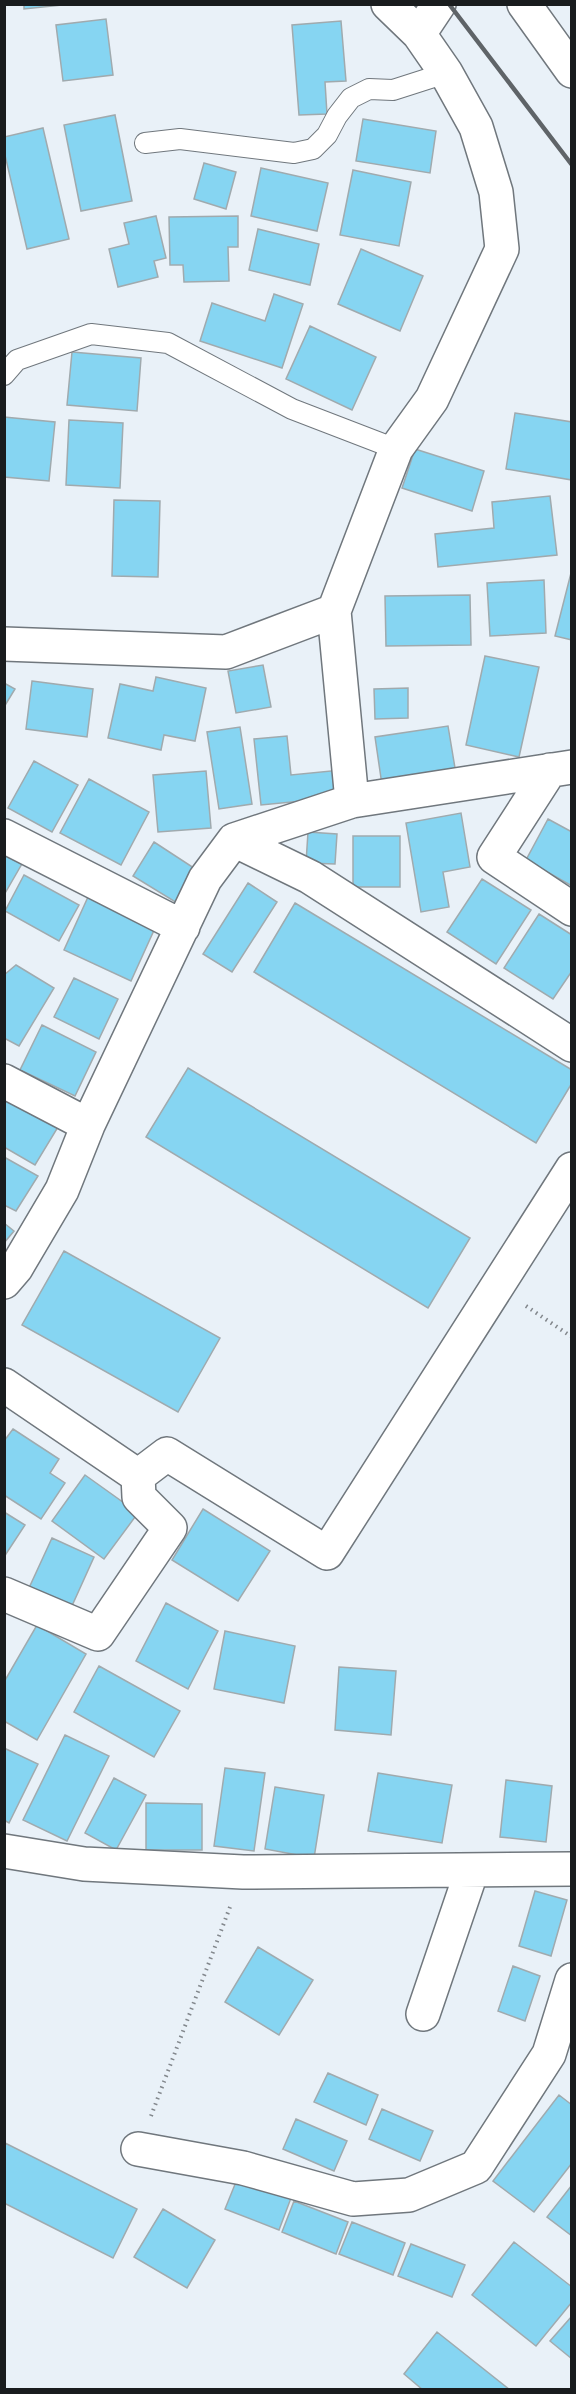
<svg xmlns="http://www.w3.org/2000/svg" width="576" height="2394" viewBox="0 0 576 2394" font-family="Commissioner,sans-serif">
  <rect width="100%" height="100%" fill="#e9f1f8"/>
  <path fill="#86d5f2" stroke="#a0aaae" stroke-width="1.5" d="M24,4h48l-48,5z
    M106,19l7,56 -50,6 -7,-56z
    M341,21l5,60 -21,1 2,32 -28,1 -7,-90z
    M115,115l17,86 -51,10 -17,-86z
    M363,119l73,12 -6,42 -74,-12z
    M43,128l26,111 -42,10 -23,-98v-14z
    M204,163l32,9 -10,37 -32,-10z
    M261,168l67,15 -11,48 -66,-15z
    M353,170l58,12 -12,64 -59,-11z
    M156,216l10,42 -12,3 4,16 -40,10 -9,-38 20,-5 -5,-21z
    M238,216v31h-10l1,34 -45,1 -1,-17h-13l-1,-48z
    M258,229l61,15 -9,41 -61,-15z
    M361,249l62,27 -23,55 -62,-27z
    M274,294l29,10 -21,64 -82,-27 12,-38 53,18z
    M310,326l66,31 -24,53 -66,-31z
    M72,352l69,6 -4,53 -70,-6z
    M515,413l57,9v58l-66,-11z
    M4,417l51,5 -6,59 -45,-4z
    M69,420l54,3 -3,65 -54,-3z
    M415,449l69,22 -12,40 -70,-23z
    M550,496l7,59 -119,12 -3,-33 59,-6 -2,-26z
    M114,500l46,1 -2,76 -46,-1z
    M571,573h1v67l-17,-4z
    M544,580l2,53 -56,3 -3,-53z
    M470,595l1,50 -85,1 -1,-50z
    M485,656l54,11 -20,90 -53,-12z
    M263,665l8,42 -35,6 -8,-42z
    M156,677l50,11 -11,53 -31,-6 -3,15 -53,-12 12,-54 33,7z
    M32,681l61,8 -6,48 -61,-8z
    M4,683l11,6 -11,18z
    M408,688v30l-33,1 -1,-30z
    M448,726l8,48 -74,11 -7,-48z
    M240,727l12,77 -33,5 -12,-77z
    M287,736l4,39 50,-5 2,27 -82,8 -7,-66z
    M34,761l44,24 -26,47 -44,-24z
    M206,771l5,57 -53,4 -5,-57z
    M89,779l60,33 -28,53 -61,-32z
    M461,813l9,54 -27,5 6,35 -28,5 -15,-89z
    M548,819l24,13v54l-46,-26z
    M308,832l29,2 -2,30 -29,-1z
    M353,836h47v51h-47z
    M154,842l43,28 -20,33 -44,-27z
    M4,852l19,10 -19,33z
    M24,875l55,30 -20,36 -54,-30z
    M482,879l49,31 -35,54 -49,-32z
    M248,883l29,19 -45,70 -29,-18z
    M88,897l67,31 -24,53 -67,-31z
    M295,903l277,167v13l-36,60 -282,-171z
    M539,914l33,21v36l-19,28 -49,-31z
    M16,965l38,23 -35,58 -15,-8v-63z
    M74,978l44,21 -19,40 -45,-22z
    M42,1025l54,27 -21,44 -55,-26z
    M188,1068l282,170 -42,70 -282,-171z
    M4,1095l54,32 -23,38 -31,-18z
    M4,1157l34,19 -22,35 -12,-6z
    M4,1223l10,8 -10,12z
    M64,1251l156,87 -42,74 -156,-87z
    M13,1429l46,30 -9,14 15,10 -24,36 -37,-24v-54z
    M85,1475l53,38 -34,46 -52,-38z
    M203,1509l67,42 -32,50 -66,-41z
    M4,1512l21,13 -21,32z
    M52,1538l42,19 -23,51 -42,-20z
    M166,1603l52,28 -30,58 -52,-28z
    M37,1625l49,29 -49,86 -33,-19v-39z
    M225,1631l70,15 -11,57 -70,-14z
    M99,1666l81,45 -26,46 -80,-45z
    M339,1667l57,4 -5,64 -56,-5z
    M65,1735l44,21 -42,85 -44,-21z
    M4,1748l34,16 -29,59 -5,-3z
    M225,1768l40,5 -11,78 -40,-5z
    M378,1773l74,12 -10,58 -74,-12z
    M114,1778l32,17 -30,55 -31,-17z
    M506,1780l46,6 -6,56 -46,-5z
    M275,1787l49,8 -10,63 -49,-9z
    M146,1803l56,1v46h-56z
    M535,1891l32,9 -16,56 -32,-10z
    M258,1947l55,33 -34,55 -54,-33z
    M513,1966l27,10 -15,45 -27,-10z
    M328,2073l50,22 -12,30 -52,-23z
    M559,2095l13,10v58l-38,49 -41,-31z
    M382,2109l51,22 -13,30 -51,-22z
    M296,2119l51,22 -13,30 -51,-22z
    M5,2143l132,66 -24,49 -109,-55z
    M238,2177l53,21 -12,32 -54,-21z
    M572,2185v51l-25,-19z
    M294,2201l54,21 -12,32 -54,-22z
    M163,2209l52,31 -28,48 -53,-31z
    M352,2222l53,21 -12,32 -54,-21z
    M514,2242l58,45v15l-36,44 -64,-51z
    M411,2244l54,21 -13,32 -54,-21z
    M572,2316v43l-22,-18z
    M437,2332l73,58h-87l-19,-16z"/>
  <g fill="none" stroke-linecap="round" stroke-linejoin="round">
    <g stroke="#70777d" stroke-width="22">
      <path id="lane" d="M145,143l35,-4 114,14 19,-4 14,-14 10,-19 14,-18 18,-9 24,1 53,-17
        M4,375l13,-15 74,-26 77,9 124,66 104,40"/>
    </g>
    <g stroke="#70777d" stroke-width="36">
      <path id="street" d="M419,34l20,-30
        M4,644l222,8 108,-41
        M550,770l-56,87 78,52
        M352,801l-18,-190 62,-162 36,-50 70,-150 -6,-57 -20,-65 -30,-54 -27,-39 -31,-30
        M4,836l179,91
        M234,840l76,37 262,168
        M4,1081l84,44
        M4,1282l12,-14 46,-78 26,-65 117,-246 29,-39 118,-39 220,-34
        M4,1385l134,91 29,-22 160,99 245,-384
        M4,1594l94,40 72,-106 -31,-31 -1,-21
        M4,1851l80,13 159,8 329,-3
        M423,2014l49,-144
        M138,2149l105,19 110,31 56,-4 67,-28 73,-113 23,-74"/>
    </g>
    <g stroke="#70777d" stroke-width="36">
      <path id="secondary" d="M524,4l48,67"/>
    </g>
    <path stroke="#82878c" stroke-width="4" stroke-dasharray="1.5 4.5" stroke-linecap="butt" d="M526,1306l46,31
      M151,2116l79,-209"/>
    <use href="#lane" stroke="#fff" stroke-width="20"/>
    <use href="#street" stroke="#fff" stroke-width="33"/>
    <use href="#secondary" stroke="#fff" stroke-width="33"/>
    <path stroke="#5f6468" stroke-width="4.5" d="M449,4l123,161"/>
  </g>
  <rect width="576" height="2394" fill="none" stroke="#191c1e" stroke-width="12"/>
</svg>
